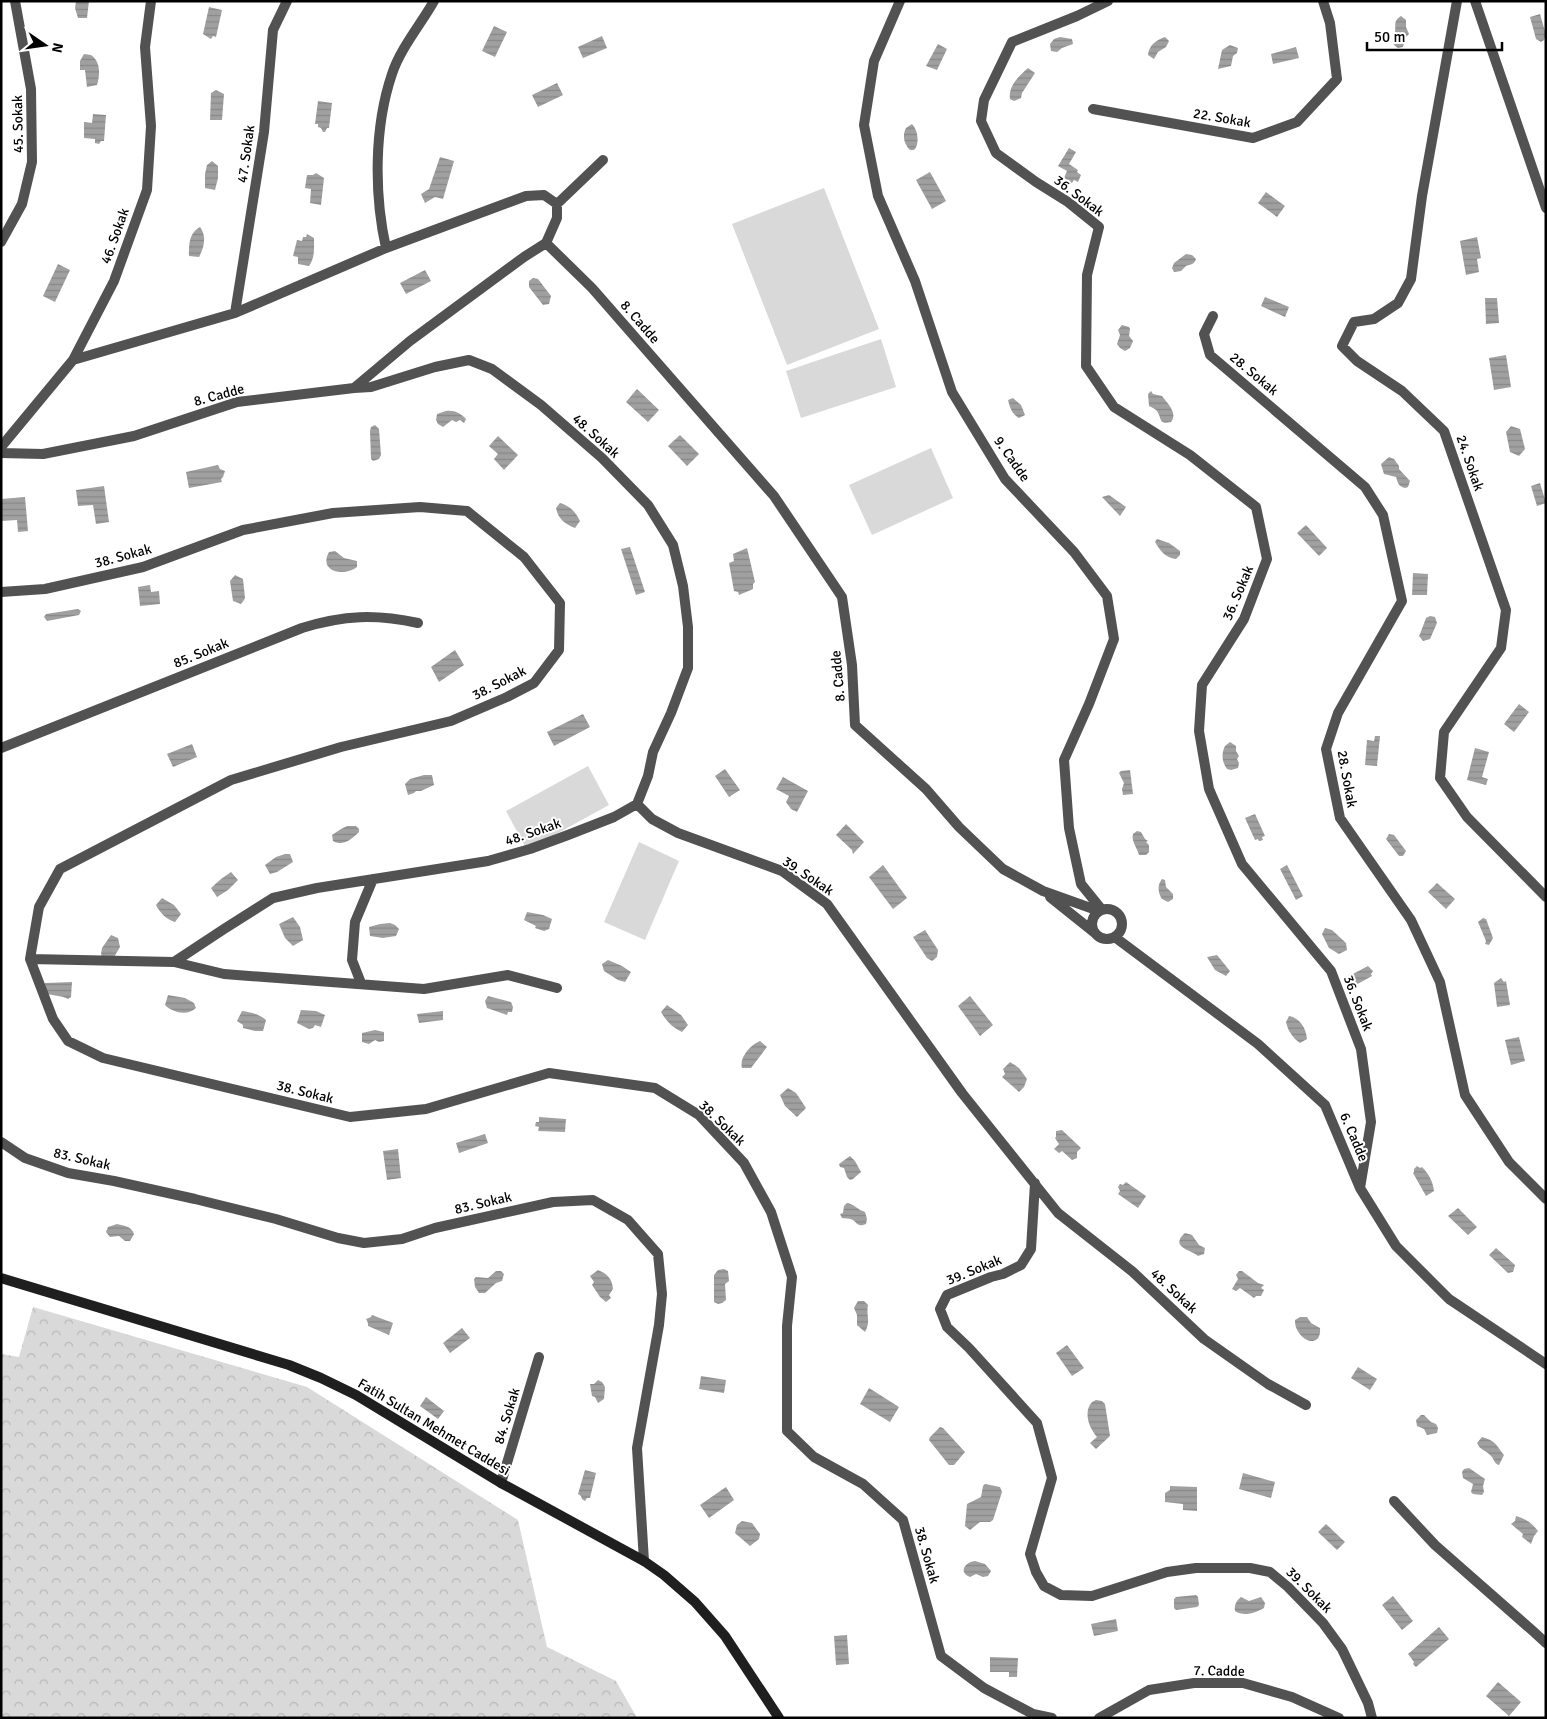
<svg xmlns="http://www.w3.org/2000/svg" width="1547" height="1719" viewBox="0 0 1547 1719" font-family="Signika,sans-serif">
  <defs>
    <pattern id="forest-crowns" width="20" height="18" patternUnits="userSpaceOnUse" patternTransform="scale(1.25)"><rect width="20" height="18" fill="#d9d9d9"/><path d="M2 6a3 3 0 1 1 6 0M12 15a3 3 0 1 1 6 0" fill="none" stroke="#b8b8b8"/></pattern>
    <pattern id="water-rules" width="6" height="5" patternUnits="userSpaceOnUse" patternTransform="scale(1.25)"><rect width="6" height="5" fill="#a0a0a0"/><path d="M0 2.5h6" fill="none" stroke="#888"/></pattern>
  </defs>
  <rect width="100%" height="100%" fill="#fff"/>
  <path fill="url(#forest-crowns)" d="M33,1307l274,80 211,133 29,127 69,34 21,37h-636v-364l18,3z"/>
  <path fill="#d9d9d9" d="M824,188l55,141 -92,36 -55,-141z
    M881,339l15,48 -95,31 -15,-47z
    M931,448l22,50 -81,37 -23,-50z
    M588,766l21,39 -82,45 -21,-39z
    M639,842l40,19 -34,79 -41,-18z"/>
  <path fill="url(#water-rules)" d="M76,1h13l-2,17h-9l-3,-10z
    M209,7l13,3 -6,27 -3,-1 -2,3 -8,-5z
    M1540,14l6,21 -2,5 -3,2 -5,-3 -6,-22z
    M1401,16l5,4v7l3,7 -4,4 -2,9 -5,1c-8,-5 -5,-9 -3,-16 1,-7 -2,-11 6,-16z
    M494,26l13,6 -12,25 -13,-6z
    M602,36l5,12 -24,10 -5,-11z
    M1060,37l12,2 1,5 -11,4 -5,4 -6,-1 -1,-7 4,-5z
    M1165,37l4,4 -3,6 -8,5 -4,7 -6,-4c1,-10 8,-15 17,-18z
    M938,44l9,5 -10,21 -11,-4z
    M1230,45l8,3 -1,5 -4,3 -2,10 -13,3 4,-19z
    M1296,47l3,11 -26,6 -2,-10z
    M84,54l7,1c10,7 9,20 6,30l-10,2 -2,-17h-5v-9z
    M1028,68l7,5 -13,20 -1,5 -7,3 -4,-2c-2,-13 9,-23 18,-31z
    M557,83l6,12 -25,12 -6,-12z
    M216,90l8,4 -2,26h-12l1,-27z
    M318,101l14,2 -3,25h-2l-2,4h-2l-2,-4 -3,-1v-3h-3z
    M93,114l13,1 -2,26h-3l-2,3 -4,-1v-4l-11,-1v-16l8,1z
    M912,124c6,6 8,20 2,26h-4c-6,-6 -8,-14 -4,-22z
    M1069,148l7,4 -7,12 9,6 -1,2 4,3 -3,7 -4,-2 -2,3 -8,-5 3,-7 -9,-5z
    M440,157l14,4 -11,38 -8,-2 -10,6 -4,-9 8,-5z
    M212,161l6,5v12l-3,12 -10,-2v-14l2,-9z
    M930,172l16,29 -14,8 -16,-29z
    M316,173l8,5 -3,27 -11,-2 1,-14 -6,-1 2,-13h6z
    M1266,192l19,14 -8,11 -19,-14z
    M200,227c7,9 4,21 -1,30l-10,-1c0,-12 0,-23 11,-29z
    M307,234l7,4c0,10 1,20 -5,28l-11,-2v-7l-5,-1 4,-16 5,1 1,-4h3z
    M1477,237l4,21 -4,1 2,13 -13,3 -6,-34z
    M1186,254l6,1 4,4c-2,6 -5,5 -10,7l-5,5 -7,1 -2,-4 2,-5z
    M58,264l12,6 -15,32 -12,-6z
    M425,270l6,11 -25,13 -6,-11z
    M533,278l5,1 13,17 -2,8 -6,1 -14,-18v-6z
    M1265,297l24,10 -4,10 -24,-11z
    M1485,298h12l2,25 -13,1z
    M1122,325l7,2 1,2 -1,7 4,5 -3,7 -5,3 -5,-3 -3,-4 3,-9 -2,-5z
    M1506,355l5,32 -17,3 -5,-32z
    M637,389l22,21 -11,12 -22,-20z
    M1151,391l2,3 9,2c6,8 16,17 9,26 -13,3 -9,-4 -14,-11 -2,-2 -5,-4 -8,-5l-1,-12z
    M1013,398l8,7 4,10 -6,3c-7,-4 -9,-10 -11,-18z
    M446,411c9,-1 14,2 20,8l-2,4 -4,-3 -4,2 -4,-2 -9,7 -5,-3 -2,-4 1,-6z
    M375,425l4,4 2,26 -2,4 -6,2 -2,-2 -1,-28 1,-4z
    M1511,426l9,3 5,20 -6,7 -9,-4 -4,-20z
    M680,435l19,19 -12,12 -19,-20z
    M498,436l20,19 -14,15 -10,-11 4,-5 -9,-8z
    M1389,457l5,2 5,7v3l11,12 -2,6 -3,1c-7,-2 -7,-5 -9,-11l-12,-3 -3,-10z
    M218,465l2,4 5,2 -2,6 -2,2 1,3 -33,6 -3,-16z
    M1540,483l6,20 -9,3 -6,-20z
    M104,486l5,36 -13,2 -3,-19 -15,1 -2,-16z
    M1109,495l17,12 -6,9 -18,-19z
    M25,497l3,34 -10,1 -1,-12 -16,1v-22z
    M560,503c10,3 16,9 20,18l-5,7c-10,-4 -17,-9 -19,-20z
    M1306,525l21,23 -8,8 -22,-23z
    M1157,539l12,4 11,8v4l-4,4c-11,-1 -16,-9 -21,-17z
    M630,547l15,45 -9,3 -15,-46z
    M747,548l8,34 -2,2v5l-14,6 -1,-3 -4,-1 -5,-28 5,-2 -1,-7z
    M335,551l9,7 13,3v6c-13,10 -39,5 -28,-15z
    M1413,573l15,1 -1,21h-15z
    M235,575l8,4 2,19 -1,2 -3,4 -8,-3 -3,-20z
    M150,585l1,7 8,-1 1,13 -20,2 -2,-19z
    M78,609l3,2 -2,4 -32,6 -3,-4 2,-3z
    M1430,616l5,1 2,6 -7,16 -7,2 -4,-5 1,-2 6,-16z
    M455,650l9,15 -25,17 -8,-15z
    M1519,704l10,8 -15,20 -10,-8z
    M583,714l7,13 -36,19 -7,-14z
    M1375,736h5l-3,30 -12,-1 2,-25 7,1z
    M1230,742l6,4v5l3,5 -2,3 2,4 -1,5 -7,2 -4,-1c-5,-7 -6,-15 -2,-23z
    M192,744l5,13 -24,10 -6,-13z
    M1475,748l14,4 -7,25 6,2 -2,6 -19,-5z
    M725,769l15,21 -11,7 -14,-21z
    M1130,770l3,24 -10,1 -1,-6 2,-6 -5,-10 2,-2z
    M424,775h8l2,10 -13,6h-5l-2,2 -6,2 -3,-11 5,-5z
    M783,777l25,14 -11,21 -6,-3 -5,-7 3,-6 -13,-7z
    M1255,814l10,22 -3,1 1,3 -4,1 -1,-2 -3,1 -10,-22z
    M846,824l18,18 -11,12 -1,-4 -16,-15z
    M347,826h9l3,3v3c-7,7 -16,15 -26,9l-1,-6 9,-6z
    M1137,831l4,1 4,7 3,2 -2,1 3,3v7l-3,3h-7c-2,-8 -8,-14 -6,-21z
    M1389,834l5,1 12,16 -3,5h-4l-13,-17z
    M285,854h5l3,8 -16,10 -7,2 -5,-9 11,-8z
    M883,865l24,33 -14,11 -24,-32z
    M1287,865l16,31 -7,4 -16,-31z
    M231,872l7,8 -10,10 -11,7 -6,-9 10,-9z
    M1162,879l3,1 1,7 7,7v5l-5,3 -6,-3c-4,-6 -5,-14 0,-20z
    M1437,883l18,16 -9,10 -18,-17z
    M162,898l12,7 7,9 -6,8c-9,-3 -15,-9 -19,-17z
    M527,912l16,3 9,4 -3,10 -5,2 -9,-3 1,-2 -12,-6z
    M293,917l7,10 3,13 -10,6 -8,-8 -6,-14z
    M1483,918l3,1 7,19 -4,7 -4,-1 1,-3 -8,-19z
    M390,923l5,2 4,4 -3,7 -13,2 -13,-2 -1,-9 11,-3z
    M1325,928l7,2 14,13 1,7 -8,4 -10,-6 -7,-14z
    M925,930l13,20 -1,7 -5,4 -5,-3 -14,-21z
    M111,935l7,3 2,9 -6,10 -12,-1 -1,-2 1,-6z
    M1217,955l13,16 -4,5 -11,-6 -8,-13z
    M608,960l14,6 9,6 -6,10 -7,-2 -14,-9 -2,-7z
    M1368,966l5,5 -2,3 1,2 -18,10 -5,-10z
    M1501,978l3,4 2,-1 4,24 -13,2 -3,-24z
    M72,982l-1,15 -3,2c-7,-4 -15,-3 -23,-6l-1,-7 1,-3z
    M168,995l17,3 9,5 2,5c-8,8 -23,5 -31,-3z
    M488,996l23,6 2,5 -1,5h-4l-1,3 -20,-7 -2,-7z
    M970,996l23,29 -13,11 -22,-30z
    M667,1005l14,10 7,10 -6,7c-9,-4 -16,-11 -21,-20z
    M301,1010l15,1 9,4 -4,12 -6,-2 -2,3 -4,1 -12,-6z
    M242,1011c8,1 17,3 24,9l-3,11h-8l-12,-3v-3l-6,-4z
    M443,1011v9l-24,3 -2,-9z
    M1289,1016c11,2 17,12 18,23l-7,4c-7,-5 -12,-12 -14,-21z
    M375,1030l9,2v9l-5,1 -4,-2 -6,4 -7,-2v-9z
    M1519,1037l6,24 -14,4 -6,-25z
    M760,1041l7,6 -16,21h-9c-3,-10 8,-23 18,-27z
    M1010,1062l9,6 8,11 -3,8 -5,5 -17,-15 3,-3 -2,-5z
    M788,1088l8,5 10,15 -9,9 -12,-11 -5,-11z
    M539,1117l27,2 -1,13 -27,-1 1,-4 -4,-1 1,-4h3z
    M1062,1130l19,18 -4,4v6l-5,2 -10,-9 -3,2 -5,-4 5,-5 -4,-6 1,-1v-6z
    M485,1134l3,9 -29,10 -3,-10z
    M398,1149l3,29 -14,2 -4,-29z
    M850,1156l5,5 6,11 -8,7 -3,1 -3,-3 -3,-9 -4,-1 -1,-3z
    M1417,1166l3,2 2,-1c7,7 11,15 12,24l-8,5 -13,-23 1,-1v-3z
    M1126,1182l20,14 -8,12 -20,-14 2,-3 -2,-4 2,-3 3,1z
    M847,1203c7,1 11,7 18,9l2,7 -1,5c-8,3 -8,0 -13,-4 -3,-2 -8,-1 -11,-2l-2,-4 3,-1 1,-7z
    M1458,1208l19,19 -9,8 -20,-19z
    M117,1224c8,2 14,2 17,10l-4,7h-5l-6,-5 -9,1 -4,-5 2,-5z
    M1185,1233l7,2 7,10 6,3 -1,6 -6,2c-7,-6 -29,-9 -13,-23z
    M1496,1248l19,17 -2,7 -5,1 -19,-18z
    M724,1269l4,2 1,10 -4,3 1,16 -4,3 -4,1 -4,-2v-27l4,-5z
    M598,1270c9,4 14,8 15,19l-4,6 2,3 -5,4 -6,-5 -8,-12 2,-3 -4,-6z
    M496,1271h5l3,3 -2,7 -6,2 -11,10h-6l-4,-6 -1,-8 2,-2 12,1z
    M1239,1271h3l16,12 6,2 -3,3 3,2 -3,6h-5l-2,2 -14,-10 -4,3 -4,-2 6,-10 -2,-4z
    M858,1301h6l4,4c-2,11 3,16 -3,27l-8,-7v-10l-3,-7z
    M372,1315l21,8 -4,12 -21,-9v-3l-2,-4 5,-2z
    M1300,1317h7l4,6 9,5c2,24 -26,11 -25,-8z
    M462,1328l8,10 -20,15 -7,-10z
    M1067,1345l17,23 -12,8 -16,-23z
    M1358,1367l19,12 -7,11 -19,-12z
    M701,1376l25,4 -2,13 -25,-4z
    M598,1380l4,2 3,5 -1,12 -6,4 -3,-6 -3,-1 -2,-12h4z
    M869,1388l30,19 -9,15 -30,-18z
    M426,1397l18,14 -6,8 -18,-13z
    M1096,1400l6,1 3,3 5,32 -14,13 -6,-6 7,-6c-8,-9 -14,-25 -5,-35z
    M1421,1415h3l7,7 5,2 2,4 -1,5 -10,2 -3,-6 -7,-3 -1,-6z
    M940,1427l3,1 22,24 -11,13h-5l-20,-25 1,-3z
    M1482,1437c14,4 14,8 22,18l-5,10c-6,-2 -4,-6 -9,-10 -5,-5 -10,-5 -13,-12z
    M1469,1468l16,11 -2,7 1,6 -2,3 -9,-1 -2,-2 2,-8 -10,-6 -1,-6 2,-3z
    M585,1470l11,3 -6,25h-3l-2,3 -3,-2 -1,-3 -3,-2z
    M1243,1473l32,9 -4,16 -32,-9z
    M985,1484l15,3 2,5 -9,28 -3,2h-10l-10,8 -5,-4 2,-22 14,-7 2,-11z
    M1170,1486l27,1v24l-14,-1v-6l-18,-2v-9l5,-3z
    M726,1487l8,13 -25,18 -9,-13z
    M1516,1516c10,3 16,7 22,15l-4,5 -3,8 -9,-7 1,-3 -12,-10 4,-3z
    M742,1521l10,2 8,11 -1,5 -9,7 -15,-13 2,-8z
    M1326,1524l19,18 -8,8 -19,-18z
    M975,1561l10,3 6,7 -3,5 -5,1 -7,-3 -6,3c-12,-5 -5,-15 5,-16z
    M1196,1595l2,2 1,8 -2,2 -21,3 -2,-2v-9l2,-2z
    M1393,1596l20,25 -11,9 -20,-25z
    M1241,1597l8,4 12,-4 4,6 -1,5c-9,5 -20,9 -29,3 -1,-6 1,-10 6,-14z
    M1116,1619l2,12 -24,5 -3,-12z
    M1439,1627l10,12 -33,28 -3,-3 1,-2 -6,-8z
    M847,1635l2,29 -13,1 -2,-29z
    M990,1657l28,1 -1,19h-8v-5h-19z
    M1498,1682l23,20 -12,14 -23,-20z"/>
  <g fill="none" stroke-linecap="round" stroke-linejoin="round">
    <path stroke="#525252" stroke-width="10" d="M900,1l-26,60 -10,64 14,71 37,85 37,111 53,87 69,73 33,44 7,43 -25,65 -25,56 5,68 12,56 21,26
      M1108,1l-31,15 -65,26 -28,58 -3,21 15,32 40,29 32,20 31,25 -12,48 -1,91 28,41 76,48 66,52 11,52 -23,60 -42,66 -3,46 10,58 33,75 89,107 30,78 10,73 -11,66
      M1457,1l-35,195 -11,83 -13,24 -24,16 -20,3 -12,24 15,15 45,30 42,40 62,179 -5,38 -57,84 -4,46 27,39 79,80
      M1475,1l71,207
      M1093,109l160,29 44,-16 40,-43 -7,-56 -7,-22
      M557,204l46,-44
      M1,242l21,-38 10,-42 -1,-73 -16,-88
      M546,243l46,45 182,208 68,101 10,68 3,60 71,64 33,38 44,42 40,22 56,20
      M386,248c-12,-54 -12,-121 6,-174 8,-25 29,-50 42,-73
      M235,313l29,-181 9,-102 14,-29
      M1213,316l-9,18 6,21 155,132 18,28 19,86 -64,112 -12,36 14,69 71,102 29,62 25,113 44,67 37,37
      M73,360l162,-47 151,-65 140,-52 18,-1 13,9v14l-11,25
      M354,388l17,-1 64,-20 34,-7 23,9 49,36 61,53 46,47 25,40 10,41 5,41v41l-17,45 -18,39 -5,24 -11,28 -23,13 -46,18 -38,14 -42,12 -171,27 -44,10 -49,31 -50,33 50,12 200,15 84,-14 49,13
      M1,447l72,-87 41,-79 33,-91 4,-64 -6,-79 6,-46
      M1,453l42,1 91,-18 103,-34 117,-14 56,-47 114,-84 22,-14
      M1,592l44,-3 98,-22 100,-37 90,-17 87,-6 47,4 57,46 36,46 -1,47 -25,33 -27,14 -56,24 -110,26 -110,33 -171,89 -21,38 -9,52 23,60 15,22 35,17 247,59 76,-8 123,-36 106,15 44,27 45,48 27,49 21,65 -5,49v105l27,26 49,27 40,36 38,136 43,32 49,26 19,4
      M1,748l301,-120c42,-13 74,-14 116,-5
      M637,804l15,15 26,14 104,38 45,33 135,189 96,120 75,59 71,67 64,45 38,21
      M1050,897l45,36
      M1092 924a15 15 0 1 1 30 0a15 15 0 1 1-30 0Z
      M1116,938l142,106 67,61 35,83 36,58 53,53 97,65
      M30,959l144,3
      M361,983l-9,-23 3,-38 18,-43
      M1,1142l24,16 43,15 46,8 81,18 81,20 62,19 26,5 38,-4 33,-11 118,-26 40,-2 35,20 30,34 4,40 -3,31 -22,123 7,113
      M1035,1183l-4,66 -10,16 -18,9 -12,3 -44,18 -7,14 7,18 22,21 68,75 15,55 -22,76 6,18 8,14 17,9 31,1 75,-24 29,-4h54l20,4 18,15 35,36 19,26 26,54 4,15
      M501,1483l38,-126
      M1394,1501l41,44 99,87 12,11
      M1099,1718l50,-28 45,-7h49l49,14 47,21"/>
    <path stroke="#1f1f1f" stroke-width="10" d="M1,1278l288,87 32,13 35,17 145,88 143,78 20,14 31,27 30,34 54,82"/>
  </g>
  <g text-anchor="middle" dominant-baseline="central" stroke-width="4" stroke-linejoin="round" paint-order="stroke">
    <g font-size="14" fill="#000" stroke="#fff">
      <text transform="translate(1222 118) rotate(10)">22. Sokak</text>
      <text transform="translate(18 124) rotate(-91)">45. Sokak</text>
      <text transform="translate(246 154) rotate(-82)">47. Sokak</text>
      <text transform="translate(1079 196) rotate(37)">36. Sokak</text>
      <text transform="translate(115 236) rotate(-70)">46. Sokak</text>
      <text transform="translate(640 322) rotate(49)">8. Cadde</text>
      <text transform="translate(1254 374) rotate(40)">28. Sokak</text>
      <text transform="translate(219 395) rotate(-15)">8. Cadde</text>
      <text transform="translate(596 436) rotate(42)">48. Sokak</text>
      <text transform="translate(1012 459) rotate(55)">9. Cadde</text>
      <text transform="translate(1470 463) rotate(71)">24. Sokak</text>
      <text transform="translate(123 556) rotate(-15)">38. Sokak</text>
      <text transform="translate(1238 593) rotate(-67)">36. Sokak</text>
      <text transform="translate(201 653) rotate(-22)">85. Sokak</text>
      <text transform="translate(838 676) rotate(-95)">8. Cadde</text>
      <text transform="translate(499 683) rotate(-27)">38. Sokak</text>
      <text transform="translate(1347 779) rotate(80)">28. Sokak</text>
      <text transform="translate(533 832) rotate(-19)">48. Sokak</text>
      <text transform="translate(808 876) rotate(34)">39. Sokak</text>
      <text transform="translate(1358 1003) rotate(69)">36. Sokak</text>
      <text transform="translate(305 1092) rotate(14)">38. Sokak</text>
      <text transform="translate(722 1123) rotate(44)">38. Sokak</text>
      <text transform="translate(1354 1137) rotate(67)">6. Cadde</text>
      <text transform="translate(82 1159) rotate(13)">83. Sokak</text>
      <text transform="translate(483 1203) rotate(-13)">83. Sokak</text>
      <text transform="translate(974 1270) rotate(-22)">39. Sokak</text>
      <text transform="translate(1174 1291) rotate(43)">48. Sokak</text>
      <text transform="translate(507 1416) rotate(-73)">84. Sokak</text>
      <text transform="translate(434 1427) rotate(31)">Fatih Sultan Mehmet Caddesi</text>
      <text transform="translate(927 1555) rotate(74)">38. Sokak</text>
      <text transform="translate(1309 1590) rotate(45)">39. Sokak</text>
      <text transform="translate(1219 1671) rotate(1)">7. Cadde</text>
    </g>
  </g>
  <rect width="1547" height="1719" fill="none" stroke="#000000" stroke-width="5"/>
  <g transform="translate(45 45) rotate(103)" stroke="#ffffff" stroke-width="4" paint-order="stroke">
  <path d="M0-4L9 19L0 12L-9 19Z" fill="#000000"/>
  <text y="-8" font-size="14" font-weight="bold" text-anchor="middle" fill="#000000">N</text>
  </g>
  <path d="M1367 42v8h135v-8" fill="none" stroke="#000000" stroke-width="2.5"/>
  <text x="1374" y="42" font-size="15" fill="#000000" stroke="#ffffff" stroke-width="4" paint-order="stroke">50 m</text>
</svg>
